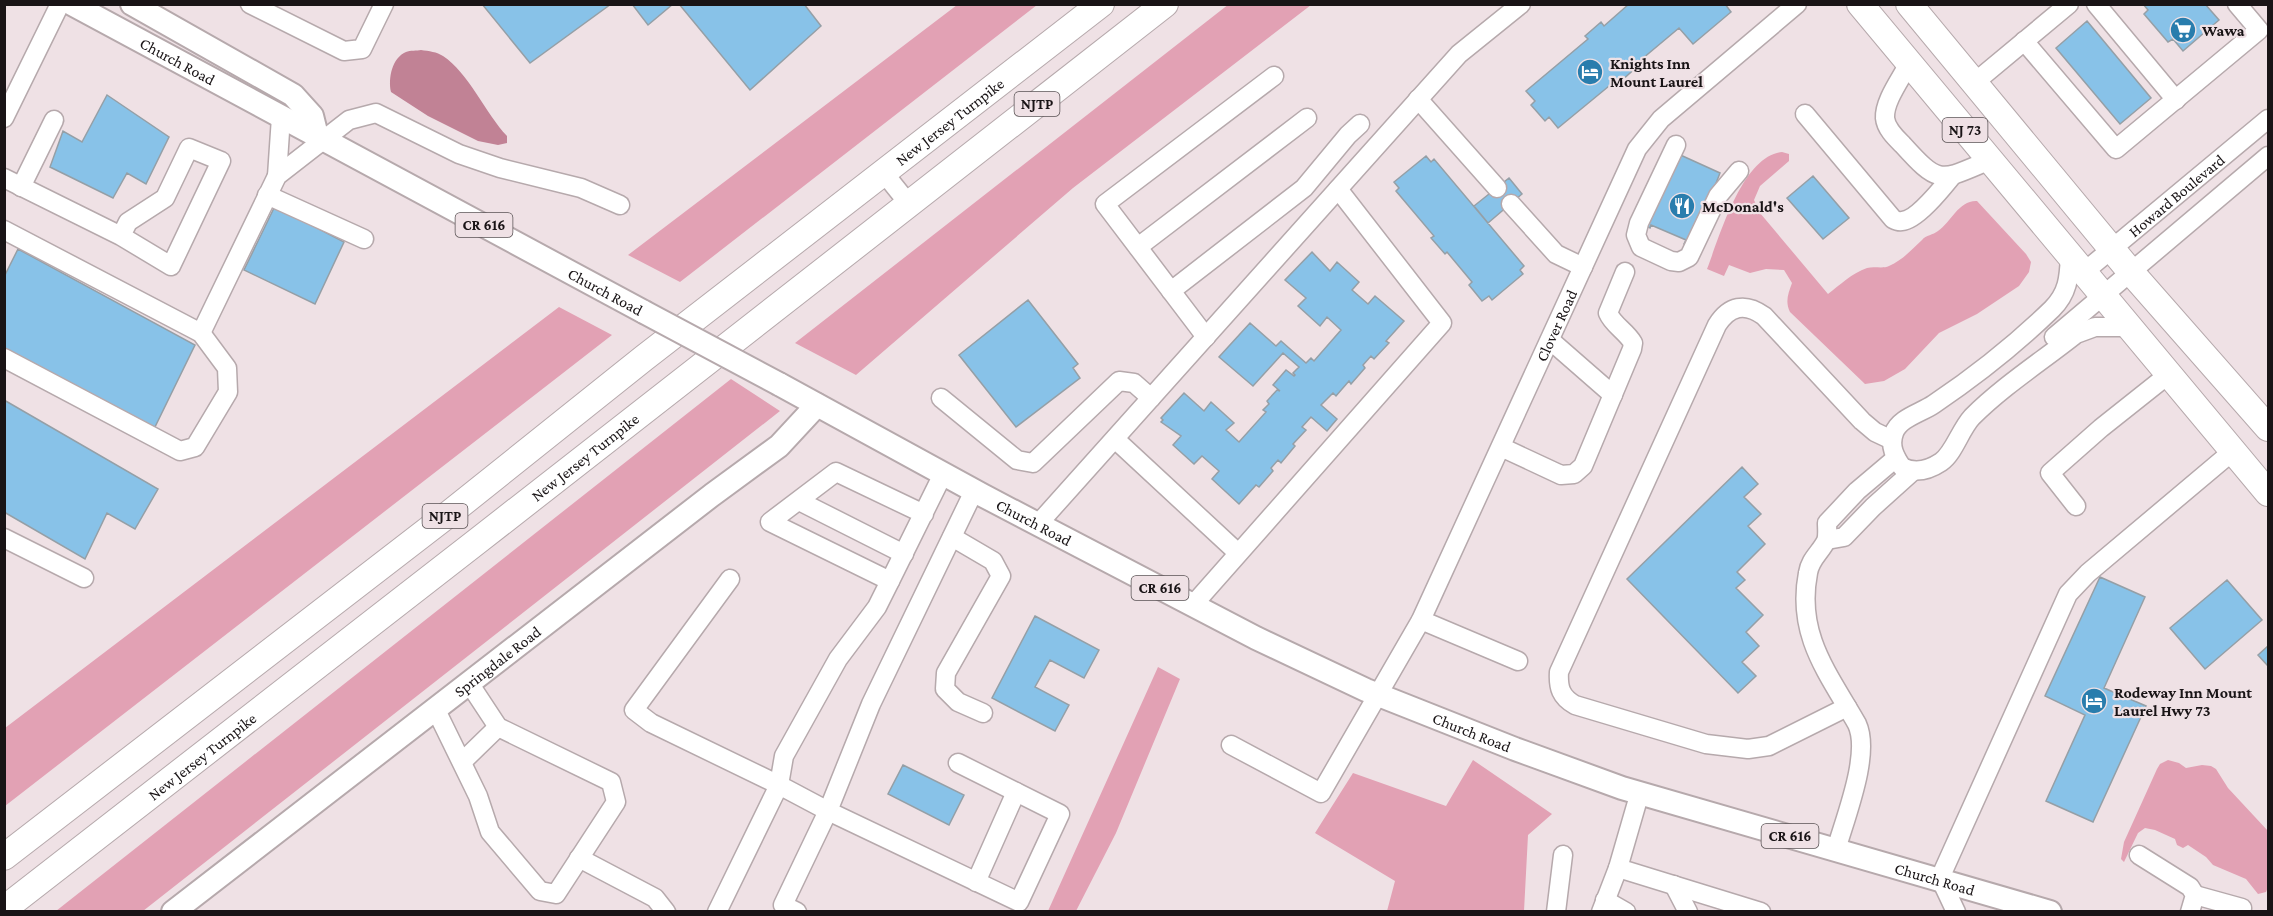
<svg xmlns="http://www.w3.org/2000/svg" width="2273" height="916" viewBox="0 0 2273 916" font-family="'Crimson Pro',serif">
  <rect width="100%" height="100%" fill="#efe1e5"/>
  <path fill="#e2a1b4" d="M1229,4l82,1 -238,183 -217,187 -61,-32z
    M957,5h80l-357,277 -52,-27z
    M1782,152l7,2v7l-29,25 -6,14 6,13 68,81c12,-9 24,-21 39,-26 7,-2 16,1 22,-2 14,-6 23,-17 33,-26 4,-5 11,-5 16,-9 13,-9 21,-31 39,-30l49,53 5,8 -2,10 -10,14 -42,28 -38,19 -34,36 -21,12 -19,3 -75,-72c-5,-10 -2,-18 2,-29l-8,-13 -18,-1 -16,4 -21,-8 -5,11 -17,-7c13,-33 35,-113 75,-117z
    M559,307l53,28 -607,471v-78z
    M731,379l49,32 -637,500h-87z
    M1158,667l22,12 -64,154 -40,78h-28z
    M1473,760l79,54 -24,21 -4,76h-137l8,-30 -80,-48 38,-60 93,33z
    M2168,760l11,3 7,5 16,-3 9,1 5,3 12,19 40,43v56l-2,5 -8,2 -12,-15 -33,-14 -7,-8 -18,-12 -5,3 -6,-3 -2,-6 -20,-9 -10,-2 -7,5 -14,29 -3,-3 3,-17 33,-73 3,-5z"/>
  <path fill="#c18295" d="M421,50c8,1 16,2 22,6 25,16 43,58 64,80v7l-9,2 -20,-4 -50,-25 -37,-24c-3,-14 1,-34 15,-40 4,-2 11,-1 15,-2z"/>
  <path fill="#88c2e8" stroke="#959fa6" stroke-width="1.5" d="M482,4h129l-81,59z
    M632,4h41l-25,21z
    M679,4h125l17,22 -71,64z
    M1629,4h96l6,8 -38,32 -14,-16 -43,36 2,2 -16,14 -2,-3 -62,51 -9,-11 -4,4 -14,-16 4,-4 -9,-10 62,-52 -3,-3 16,-14 3,4z
    M2143,4h62l14,16 -36,31 -10,-12 -5,3 -24,-28 4,-4z
    M2087,21l64,77 -31,26 -64,-76z
    M107,95l62,42 -23,47 -19,-11 -14,25 -63,-31 13,-36 19,11z
    M1676,153l44,20 -5,13 4,2 -29,59 -6,-3 2,-4 -35,-15 -1,3 -6,-3z
    M1426,156l5,6 3,-3 90,107 -4,4 3,4 -31,26 -3,-4 -7,5 -13,-16 3,-3 -25,-30 -2,2 -14,-16 3,-2 -38,-45 3,-3 -5,-6z
    M1813,176l36,42 -26,21 -36,-41z
    M1509,178l13,16 -34,29 -14,-17z
    M275,206l69,36 -29,62 -71,-34z
    M18,249l177,96 -42,86 -149,-79v-75z
    M1312,252l18,19 7,-9 22,20 -7,8 16,14 7,-8 29,25 -18,20 3,2 -15,16 -3,-3 -8,9 2,3 -14,16 -2,-3 -13,15 -3,-3 -12,12 16,14 -10,12 -16,-14 -9,10 4,3 -13,14 2,2 -14,17 -3,-3 -7,8 2,3 -14,16 -3,-2 -17,19 -27,-25 7,-8 -17,-15 -8,8 -21,-19 8,-9 -20,-14 2,-2 -2,-2 23,-25 20,18 7,-9 23,21 -8,7 13,12 27,-30 -3,-2 6,-6 -2,-3 10,-11 3,1 -7,-6 13,-15 8,6 1,-1 -2,-2 6,-6 -16,-14 -30,33 -34,-29 31,-34 26,23 5,-5 25,22 5,-5 3,3 27,-31 -14,-13 -7,9 -22,-20 8,-8 -21,-18z
    M1028,300l50,64 -5,4 7,10 -64,49 -57,-72z
    M4,400l154,89 -23,40 -28,-16 -22,46 -81,-47z
    M1742,467l16,17 -14,13 17,17 -13,12 17,18 -28,28 8,8 -9,8 27,27 -17,17 13,14 -17,16 14,14 -18,17 -111,-114z
    M2100,577l45,20 -41,91 42,18 -53,116 -47,-21 39,-86 -40,-19z
    M2227,580l35,40 -57,49 -35,-41z
    M1035,616l64,34 -15,28 -34,-18 -15,27 34,18 -14,26 -63,-33z
    M2268,646v20l-10,-11z
    M903,765l61,30 -15,30 -61,-31z"/>
  <g fill="none" stroke-linecap="round" stroke-linejoin="round">
    <g stroke="#b6a9ac" stroke-width="21">
      <g id="minor">
        <path d="M250,4l94,47 18,-2 22,-45"/>
        <path d="M2096,4l80,96"/>
        <path d="M2024,41l92,108 143,-119 -22,-26"/>
        <path d="M1909,63c-8,16 -25,38 -24,55 1,11 11,20 18,27 37,41 37,36 87,15"/>
        <path d="M1974,83l95,-79"/>
        <path d="M1418,99l79,89"/>
        <path d="M1805,114l88,105c2,1 6,3 9,2 15,-1 41,-34 50,-45"/>
        <path d="M4,118l56,-114"/>
        <path d="M1676,145l-37,78 -3,12 5,12 30,14 8,1 10,-5 29,-61 21,-25"/>
        <path d="M884,173l24,30"/>
        <path d="M277,176l4,-59"/>
        <path d="M4,178l117,58 50,30 50,-105 -32,-13 -24,50 -37,24 -7,14"/>
        <path d="M21,187l33,-67"/>
        <path d="M267,195l97,44"/>
        <path d="M1511,204l45,50 27,13"/>
        <path d="M4,230l197,103 26,35 1,24 -33,55 -15,4 -176,-93"/>
        <path d="M1138,247l169,-129"/>
        <path d="M2070,256c-1,22 -2,37 -18,53 -35,34 -78,68 -118,95 -13,9 -35,14 -40,29 -5,13 1,24 8,34 14,7 27,3 39,-5 13,-9 19,-32 31,-45 31,-31 70,-56 104,-83l19,-7h34"/>
        <path id="s1" d="M2084,272l184,-153"/>
        <path d="M1171,291l133,-103 44,-53 12,-11"/>
        <path d="M201,333l76,-157 72,-56 27,-7 83,41 41,14 81,20 39,17"/>
        <path d="M1206,337l-101,-133 169,-128"/>
        <path d="M2054,337l214,-181"/>
        <path d="M1550,340l63,55"/>
        <path d="M941,398l76,62 16,3 86,-82 15,2 17,15"/>
        <path d="M1115,439l123,114"/>
        <path d="M1501,447l60,28 13,-1 9,-8 49,-117 1,-6c-7,-12 -20,-18 -25,-30l17,-41"/>
        <path d="M799,501l105,53"/>
        <path d="M2076,506l-26,-33 51,-45 68,-54"/>
        <path d="M924,514l-88,-42 -66,50 120,59 53,-107"/>
        <path d="M1039,523l420,-469 62,-50"/>
        <path d="M952,537l41,24 8,15 -55,97 -1,16 13,13 25,11"/>
        <path d="M4,538l80,40"/>
        <path d="M1827,540l17,-3 29,-30 40,-36"/>
        <path d="M1193,605l249,-282 -104,-134"/>
        <path d="M1421,620l97,41"/>
        <path d="M1847,707l-78,39 -21,3 -42,-5 -131,-39c-14,-8 -17,-17 -16,-33l158,-347c12,-19 28,-23 47,-9l98,105 13,11 17,8"/>
        <path d="M435,708l43,88 12,36 50,59 16,3 60,-92 -5,-20 -113,-55 -29,-44"/>
        <path id="s2" d="M1231,745l90,48 100,-173 216,-471 24,-30 136,-115"/>
        <path d="M462,762l36,-35"/>
        <path d="M958,763l102,51 -41,88 -191,-91 43,-107 103,-213"/>
        <path d="M1640,792l-22,76 143,44"/>
        <path d="M1836,850c9,-32 35,-96 21,-126 -29,-51 -61,-89 -49,-151 2,-14 12,-20 18,-32 2,-5 1,-13 1,-18l30,-32 39,-33"/>
        <path d="M2139,855l51,32 5,8 -5,17"/>
        <path d="M579,858l76,40 11,14"/>
        <path d="M976,882l40,-90"/>
        <path d="M1674,885l14,27"/>
        <path d="M2195,895l47,13"/>
        <path d="M1605,900l21,12"/>
        <path d="M717,912l62,-127 -128,-62 -17,-13 96,-131"/>
        <path d="M797,912l-14,-7 45,-94 -49,-26 5,-29 54,-97 39,-52 13,-26"/>
        <path d="M1556,912l7,-57"/>
        <path d="M1601,912l17,-44"/>
        <path d="M1956,912l-16,-34 128,-284 20,-21 145,-122"/>
      </g>
    </g>
    <g stroke="#b6a9ac" stroke-width="26">
      <g id="major">
        <path id="s3" d="M72,4l572,308"/>
        <path d="M132,4l161,91 19,21 5,20"/>
        <path id="s4" d="M779,384l203,111 274,143 110,52 149,59 107,39 428,124"/>
        <path id="s5" d="M173,912l539,-417 67,-49 38,-41"/>
      </g>
    </g>
    <g stroke="#b6a9ac" stroke-width="28">
      <g id="highway">
        <path d="M1860,4l408,489"/>
        <path d="M1909,4l221,267 138,157"/>
        <path id="s6" d="M4,857l446,-344 194,-155 457,-354"/>
        <path id="s7" d="M4,909c389,-299 773,-605 1161,-905"/>
      </g>
    </g>
    <use href="#minor" stroke="#fff" stroke-width="18"/>
    <use href="#major" stroke="#fff" stroke-width="22"/>
    <use href="#highway" stroke="#fff" stroke-width="26"/>
    <g stroke="#b6a9ac" stroke-width="26" stroke-linecap="butt">
      <path id="major-bridge" d="M644,312l135,72"/>
    </g>
    <use href="#major-bridge" stroke="#fff" stroke-width="22"/>
  </g>
  <defs>
    <g id="supermarket-disc" transform="scale(1.35)"><circle r="9.5" fill="#297dad" stroke="#efe1e5"/><path d="M-6-5.5h2.5l.6 2H6L4.5 2H-2.5L-4.4-4H-6ZM-1.5 3.2a1.3 1.3 0 1 0 .1 0ZM3 3.2a1.3 1.3 0 1 0 .1 0Z" fill="#fff"/></g>
    <g id="hotel-disc" transform="scale(1.35)"><circle r="9.5" fill="#297dad" stroke="#efe1e5"/><path d="M-6-4.5h1.5V1H6V5H4.5V3h-9V5H-6ZM-4 0a1.8 1.8 0 1 1 3.6 0ZM.5 0V-2.5h3Q6-2.5 6 0Z" fill="#fff"/></g>
    <g id="restaurant-disc" transform="scale(1.35)"><circle r="9.5" fill="#297dad" stroke="#efe1e5"/><path d="M-5-6h1v4h1v-4h1v4h1v-4h1v5L-1.5 .5V6h-2V.5L-5-1ZM5-6V6H3V1.5H1.5Q1.5-4 5-6Z" fill="#fff"/></g>
  </defs>
  <g fill-rule="evenodd">
    <use href="#supermarket-disc" x="2183" y="30"/>
    <use href="#hotel-disc" x="1590" y="72"/>
    <use href="#restaurant-disc" x="1682" y="206"/>
    <use href="#hotel-disc" x="2094" y="701"/>
  </g>
  <g text-anchor="middle" dominant-baseline="central" stroke-width="4.5" stroke-linejoin="round" paint-order="stroke">
    <g fill="#efe1e5" stroke="#595254" stroke-width="1.5">
      <rect x="1014.5" y="92" width="45" height="24" rx="4.5"/>
      <rect x="1942.5" y="118" width="45" height="24" rx="4.5"/>
      <rect x="455.5" y="213" width="57" height="24" rx="4.5"/>
      <rect x="422.5" y="504" width="45" height="24" rx="4.5"/>
      <rect x="1131.5" y="576" width="57" height="24" rx="4.5"/>
      <rect x="1761.5" y="824" width="57" height="24" rx="4.5"/>
    </g>
    <g font-size="15" font-weight="bold" fill="#191416">
      <text x="1037" y="104">NJTP</text>
      <text x="1965" y="130">NJ 73</text>
      <text x="484" y="225">CR 616</text>
      <text x="445" y="516">NJTP</text>
      <text x="1160" y="588">CR 616</text>
      <text x="1790" y="836">CR 616</text>
    </g>
    <g font-size="16" font-weight="bold" fill="#191416" stroke="#efe1e5" text-anchor="start">
      <text x="2202" y="30">Wawa</text>
      <text x="1610" y="63">Knights Inn<tspan x="1610" dy="18">Mount Laurel</tspan></text>
      <text x="1702" y="206">McDonald's</text>
      <text x="2114" y="692">Rodeway Inn Mount<tspan x="2114" dy="18">Laurel Hwy 73</tspan></text>
    </g>
    <g font-size="16" fill="#191416" stroke="#efe1e5">
      <text stroke="none"><textPath href="#s3" startOffset="120">Church Road</textPath></text>
      <text stroke="none"><textPath href="#s6" startOffset="1198">New Jersey Turnpike</textPath></text>
      <text stroke="none"><textPath href="#s1" startOffset="120">Howard Boulevard</textPath></text>
      <text stroke="none"><textPath href="#s3" startOffset="606">Church Road</textPath></text>
      <text stroke="none"><textPath href="#s2" startOffset="626">Clover Road</textPath></text>
      <text stroke="none"><textPath href="#s7" startOffset="736">New Jersey Turnpike</textPath></text>
      <text stroke="none"><textPath href="#s4" startOffset="290">Church Road</textPath></text>
      <text stroke="none"><textPath href="#s5" startOffset="410">Springdale Road</textPath></text>
      <text stroke="none"><textPath href="#s4" startOffset="776">Church Road</textPath></text>
      <text stroke="none"><textPath href="#s7" startOffset="250">New Jersey Turnpike</textPath></text>
      <text stroke="none"><textPath href="#s4" startOffset="1262">Church Road</textPath></text>
    </g>
  </g>
  <rect width="2273" height="916" fill="none" stroke="#191416" stroke-width="12"/>
</svg>
